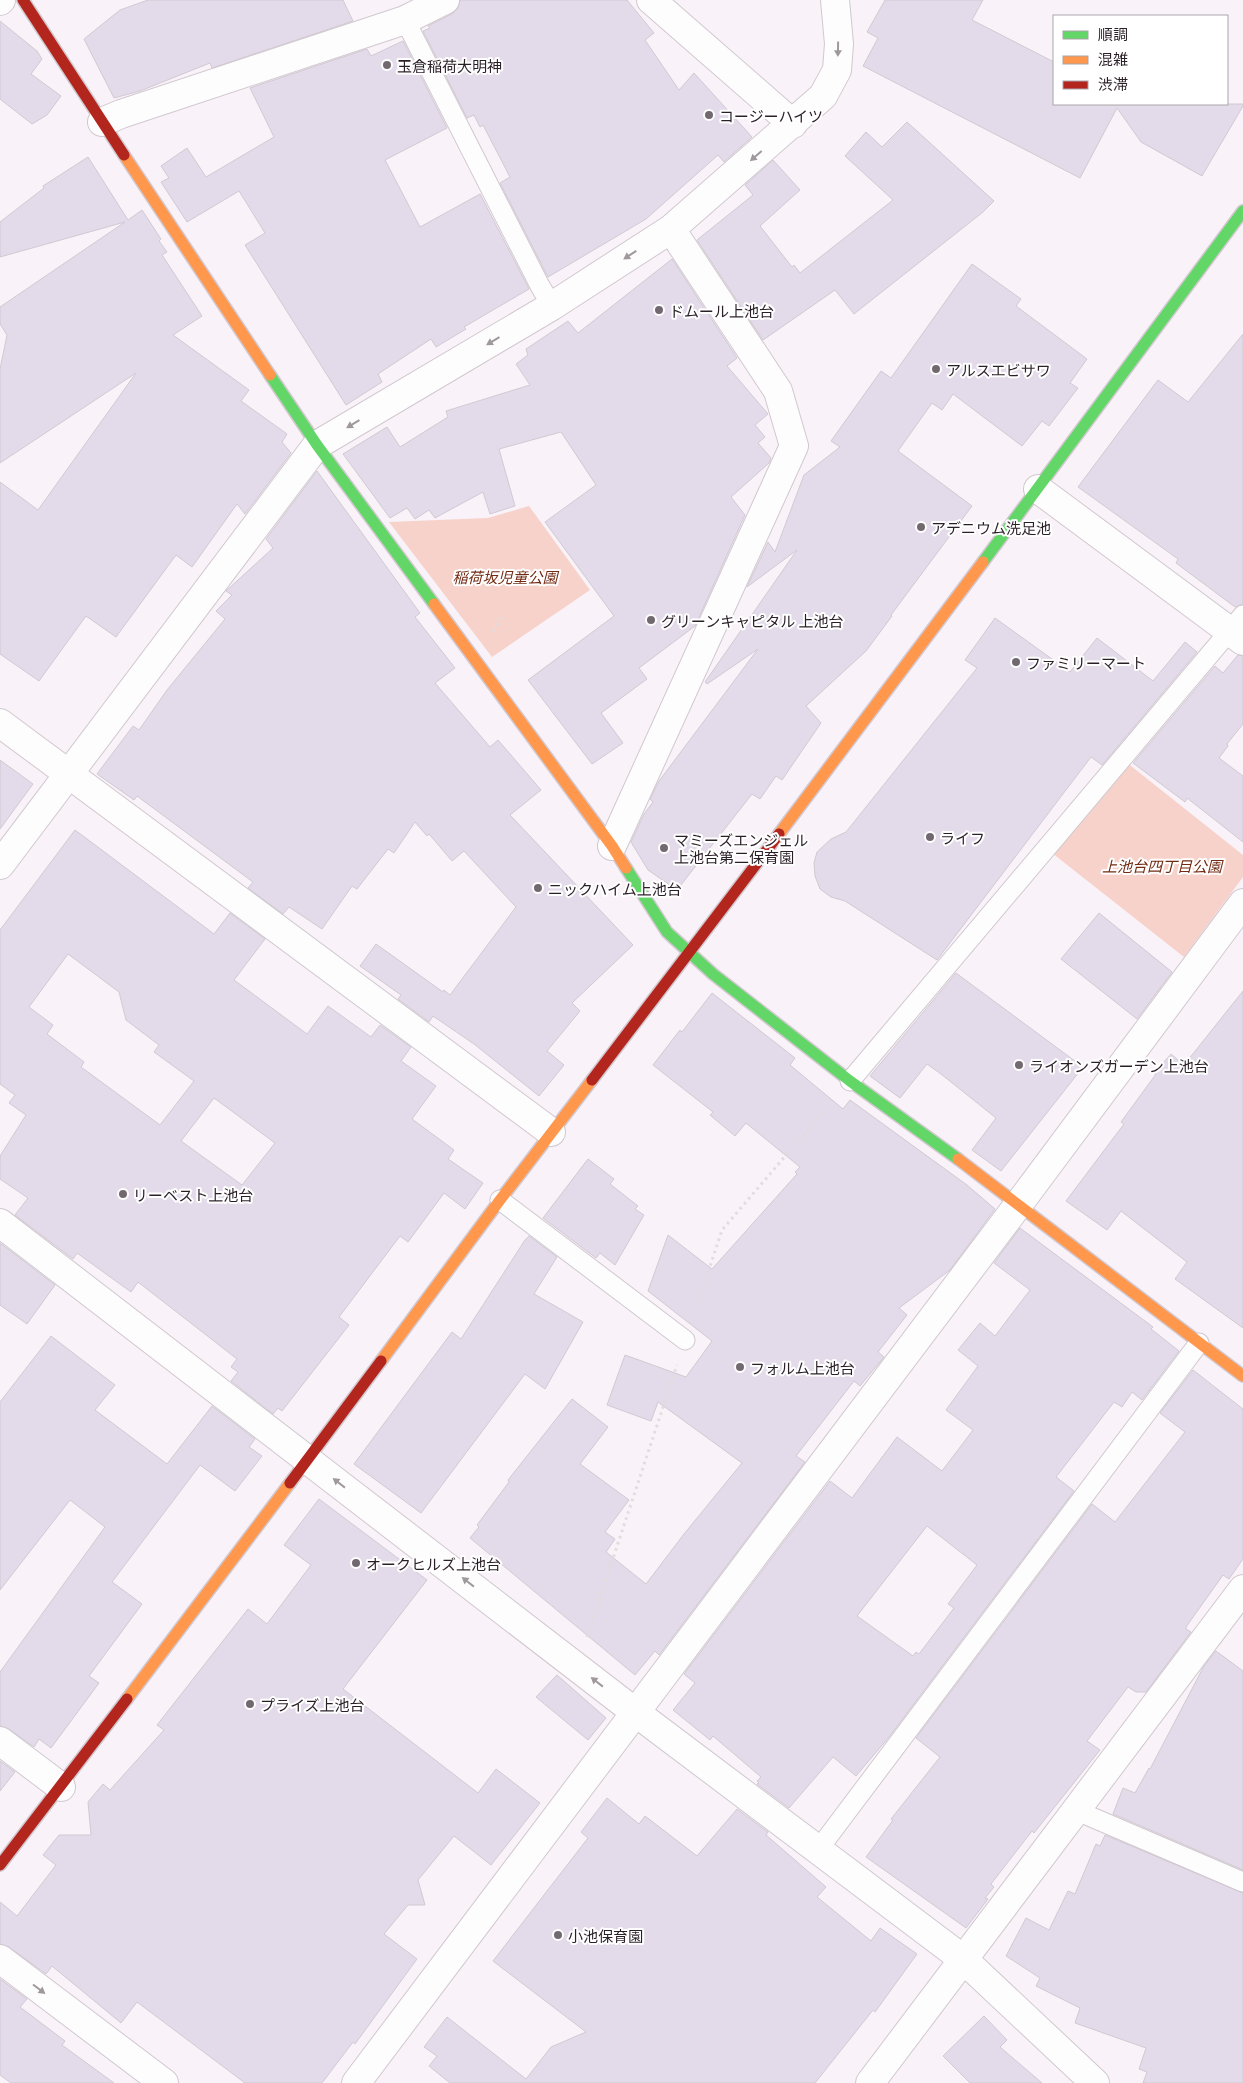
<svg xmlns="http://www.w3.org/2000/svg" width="1243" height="2083" viewBox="0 0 1243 2083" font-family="Georgia,'Noto Sans JP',serif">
  <rect width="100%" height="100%" fill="#f9f2f8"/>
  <path fill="#f7d2ca" d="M529,506l61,84 -98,67 -103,-135 99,-4z
    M1126,762l117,93v22l-59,80 -132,-104z"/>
  <path fill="#e3dbe9" stroke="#d0cad3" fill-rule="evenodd" d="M148,0h195l10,21 -141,47 -2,-5 -70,28 -26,7 -30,-59 36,-29z
    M460,0h167l27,33 -9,7 34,50 15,-17 58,64 -28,25 -6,-7 -72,64 -98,58 -48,-94 10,-6 -27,-52 -3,2 -6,-12 -7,3 -44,-87 7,-3 -2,-2 24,-12 6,-6z
    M885,0h98l-11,20 82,42v42h189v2l-41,70 -61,-34 -24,-34 -37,70 -217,-112 15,-28 -11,-6z
    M0,21l37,30 5,8 -11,15 30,22 -14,19 -15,9 -32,-25z
    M403,41l44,87 -62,32 35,67 60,-33 49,95 -65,38 2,2 -30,18 -5,-8 -53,35 4,8 -36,23 -101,-160 20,-12 -26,-42 -52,31 -26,-40 8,-4 -8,-12 26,-18 19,29 68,-40 -24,-49 117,-39 4,7z
    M907,122l87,79 -11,11 -129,102 -19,-24 -72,50 -66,-100 56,-45 -8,-10 28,-25 27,30 -40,36 32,41 2,-2 6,8 93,-73 -48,-44 21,-24 16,15z
    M88,157l40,63 14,-10 19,29 -2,2 8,11 -5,3 40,61 -29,19 76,55 -8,11 46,33 -5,8 9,11 -46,61 -8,-10 -45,63 -16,-12 -60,82 -30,-21 -47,65 -39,-27v-172l38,28 98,-137 -136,90v-94l7,-34 -7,-11v-17l125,-85 -125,35v-35l44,-34 -1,-2z
    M672,259l65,99 -10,8 41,48 -13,11 10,12 -7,6 13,15 -2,5 -38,34 14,18 -50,111 -56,42 8,11 -46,34 22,30 -31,21 -64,-84 86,-64 -69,-94 51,-37 -35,-53 -62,17 16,57 -25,8 -7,-22 -48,26 -6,-8 -14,9 -8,-11 -17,10 -47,-64 44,-27 13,20 48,-30 -2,-6 84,-26 -14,-21 12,-9 -2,-6 42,-28 10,12z
    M972,264l49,35 -5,7 71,53 -17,24 8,5 -29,38 -7,-5 -20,25 -69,-52 -11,16 -10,-7 -34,48 74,55 -81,109 1,1 -26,35 -60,55 15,17 -39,57 -6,-4 -16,23 -8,-5 -75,96 -29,-20 -17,-28 13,-28 9,-12 -3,-3 9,-18 99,-132 -51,35 -2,-2 92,-132 -50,37 21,-45 7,10 29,-77 36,-28 -9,-6 50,-70 10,7z
    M1243,334v270l-8,3 -59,-44 2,-4 -100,-72 80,-107 30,22z
    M317,471l103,142 -5,4 40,51 -20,15 55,64 8,-7 43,50 -31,25 123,130 -61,58 8,8 -33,40 17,14 -25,31 -65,-52 -41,-28 -4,6 -31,-23 3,-4 -41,-29 16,-22 67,48 1,-2 6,5 66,-88 -52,-56 -12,10 -23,-27 -2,2 -12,-14 -21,31 -6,-4 -31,40 -5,-3 -30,43 -33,-22 -6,7 -35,-26 5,-6 -116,-86 -3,4 -37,-26 36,-48 6,4 28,-40 58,-71 -9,-8 16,-16 -6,-4 47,-43 -7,-9z
    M995,618l75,54 27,-34 56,43 32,-39 12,10 -95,113 -11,-8 -154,203 -92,-59 -14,-4 -11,-8 -5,-13 -1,-13 3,-11 14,-13 15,-7 131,-164 -12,-8z
    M1238,655l5,1v68l-16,20 1,2 -9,12 24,18v66l-56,-44 -2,4 -52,-39 82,-97 8,7z
    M0,760l33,24 -33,45z
    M75,830l139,104 16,-21 35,26 -31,41 73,54 21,-28 43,31 9,-12 31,22 -10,14 35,25 -24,33 42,31 -6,9 35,24 -18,26 -21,-16 -36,49 -8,-6 -61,81 10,8 -67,86 -4,-3 -5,6 -42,-33 7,-9 -7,-5 6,-8 -99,-77 -7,10 -54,-39 -4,6 -58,-44 13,-17 -28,-19v-23l26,-41 -17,-12 6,-8 -15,-11v-154zM68,954l51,38 7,28 33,25 -5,7 40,29 -34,44 -79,-58 3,-5 -37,-28 6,-9 -24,-18zM214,1098l61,45 -33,42 -61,-44z
    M1099,913l73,59 -35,47 -76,-60z
    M956,973l127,94 -82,104 -29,-21 24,-32 -55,-44 -14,-10 -27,34 -30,-22z
    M1243,991v337l-68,-49 12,-17 -66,-51 -14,19 -41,-29 58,-77 -3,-2 35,-48 -2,-1 17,-19 13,11z
    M712,993l83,65 -5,7 53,44 7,-9 117,85 28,24 -45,61 -51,38 8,7 -29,37 6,5 -24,29 -6,-5 -58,75 9,6 -146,193 -4,-4 -20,24 -165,-137 9,-11 -2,-2 32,-43 -1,-2 64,-81 36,28 -28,37 49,36 -24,32 10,7 -9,13 40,32 38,-50 58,-71 -84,-61 -7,19 -44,-16 18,-50 61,22 26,-36 -64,-50 20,-56 44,34 85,-95 -2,-2 5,-5 -54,-44 -11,13 -25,-21 3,-3 -60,-47 27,-35 2,2z
    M588,1159l26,20 -4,5 28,22 -3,3 9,6 -29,50 -15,-12 -4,5 -53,-40z
    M1020,1228l133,99 -2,2 28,22 -37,49 -10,-8 -10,15 -8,-5 -58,75 18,14 -185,246 -33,39 -23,-19 -44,51 -32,-24 2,-1 -2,-2 4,-4 -48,-41 -3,4 -37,-30 22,-27 -11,-9 146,-193 22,17 45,-61 45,34 31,-41 -27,-20 32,-44 -20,-16 22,-27 15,13 35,-46 -36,-27zM927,1526l50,39 -29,39 6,4 -35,46 -3,-2 -3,4 -56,-40z
    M529,1236l28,21 -23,37 49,28 -38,67 -20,-15 -104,139 -67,-49 98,-132 9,7 64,-99z
    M0,1243l55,42 -28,39 -27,-19z
    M51,1336l64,49 -20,25 72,54 45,-58 43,33 -6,8 13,9 -27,35 -35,-26 -88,117 30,22 -53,72 10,7 -48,65 -12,-9 -5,8 -25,-18 -9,-3v-54l105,-145 -35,-27 -70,90v-188z
    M1193,1370l50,39v150l-14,20 -6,-4 -37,52v2l5,3 -45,60h-10l-8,-5 -41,54 13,9 -66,83 -2,-2 -41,53 3,3 -9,11 3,1 -22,29 -100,-71 27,-37 -2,-1 49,-62 -24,-19 176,-234 23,18 70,-90 -25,-19z
    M319,1499l108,81 -84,109 135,104 18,-24 44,34 -49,62 -37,-29 -36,44 7,25h-17l-24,29 33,25 -62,85 -2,-2 -31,41h-77l-108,-81 -16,21 -69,-57 -6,8 -37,-27 -9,-3v-42l17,14 39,-51 -13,-10 16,-20h32l-3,-33 15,-18 7,6 54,-60 -7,-5 91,-116 19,15 44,-59 -27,-20z
    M1216,1651l27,20v199l-130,-56 10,-26 12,5 14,-25 1,1 54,-103z
    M557,1675l49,43 -18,22 -52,-43z
    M0,1761l15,11 -15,19z
    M607,1798l32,26 6,-8 52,40 40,-47 31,23 -2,3 60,52 -9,10 54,44 9,-13 37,26 -42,58 -2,-2 -58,73h-365l-21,-17 8,-10 -13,-9 23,-30 79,62 25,-32 35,-15 -93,-71 95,-123 -7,-6z
    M1105,1835l138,58v190h-100l4,-11 -8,-3 7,-21 -71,-25 5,-15 -44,-22 4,-8 -34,-22 20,-38 23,12 19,-39 7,3 21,-50 4,2z
    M0,1979l27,20 -7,8 45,34 -3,4 52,38h-103l-11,-8z
    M984,2016l23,24 -7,7 42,36h-72l-27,-27z"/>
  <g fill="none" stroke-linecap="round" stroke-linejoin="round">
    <g stroke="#d1c8cf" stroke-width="21">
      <path id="lane" d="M405,20l135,266 12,20
        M850,1081l393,-466
        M500,1200l185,140
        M1075,1810l168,72
        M818,1850l381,-507"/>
    </g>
    <g stroke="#d1c8cf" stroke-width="30">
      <path id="street" d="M651,0l142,124
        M0,1l1,-1
        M102,122l19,-8 284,-94 40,-20
        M1038,489l205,152
        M0,723l551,409
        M612,846l182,-400 -16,-55 -107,-162
        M0,865l317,-420 235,-139 119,-77 152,-133 14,-26 2,-26 -4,-44
        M0,1223l635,489 328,247 132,124
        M0,1741l61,46
        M0,1959l164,124
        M356,2083l662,-878 225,-302
        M870,2083l373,-494"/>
    </g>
    <g stroke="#d1c8cf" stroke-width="14">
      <path id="fast" d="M270,375l47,70 117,159
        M983,562l260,-351
        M626,868l41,64 46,42 137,107 108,78"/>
    </g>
    <g stroke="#d1c8cf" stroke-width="14">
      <path id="slow" d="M124,155l146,220
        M434,604l178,242 14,22
        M779,834l204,-272
        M958,1159l285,217
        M381,1361l119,-161 92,-120
        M127,1699l163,-216"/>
    </g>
    <g stroke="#d1c8cf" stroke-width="14">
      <path id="jam" d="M23,0l101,155
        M592,1080l187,-246
        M290,1483l91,-122
        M0,1865l127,-166"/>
    </g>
    <path stroke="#dfddde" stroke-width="3" stroke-dasharray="2.5 4" stroke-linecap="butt" d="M493,631l9,-15
      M694,1315l28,-85 107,-125
      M587,1637l90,-272"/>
    <use href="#lane" stroke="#fefdfe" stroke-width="19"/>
    <use href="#street" stroke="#fefdfe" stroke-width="28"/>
    <use href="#fast" stroke="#63d668" stroke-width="11"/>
    <use href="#slow" stroke="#ff974d" stroke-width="11"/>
    <use href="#jam" stroke="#b3261e" stroke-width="11"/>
  </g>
  <defs><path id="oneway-solid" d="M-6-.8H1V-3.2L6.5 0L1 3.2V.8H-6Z" transform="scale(1.25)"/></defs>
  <g fill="#9f999d">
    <use href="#oneway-solid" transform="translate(838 49) rotate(91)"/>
    <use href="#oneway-solid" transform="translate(756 156) rotate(139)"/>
    <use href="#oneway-solid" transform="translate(630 255) rotate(147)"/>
    <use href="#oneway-solid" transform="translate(493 341) rotate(149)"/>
    <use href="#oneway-solid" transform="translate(353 424) rotate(149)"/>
    <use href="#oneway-solid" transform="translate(339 1483) rotate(-142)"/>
    <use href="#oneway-solid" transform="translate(468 1582) rotate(-142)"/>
    <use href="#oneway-solid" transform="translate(597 1682) rotate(-142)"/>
    <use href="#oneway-solid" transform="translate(39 1989) rotate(37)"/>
  </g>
  <g fill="#726970" stroke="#fff" stroke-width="2">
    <circle cx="387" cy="65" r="5"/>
    <circle cx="709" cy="115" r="5"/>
    <circle cx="659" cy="310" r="5"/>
    <circle cx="936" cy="369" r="5"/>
    <circle cx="921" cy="527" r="5"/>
    <circle cx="651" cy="620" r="5"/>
    <circle cx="1016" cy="662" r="5"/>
    <circle cx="930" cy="837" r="5"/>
    <circle cx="664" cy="848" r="5"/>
    <circle cx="538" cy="888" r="5"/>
    <circle cx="1019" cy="1065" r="5"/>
    <circle cx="123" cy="1194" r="5"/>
    <circle cx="740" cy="1367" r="5"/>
    <circle cx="356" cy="1563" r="5"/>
    <circle cx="250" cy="1704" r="5"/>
    <circle cx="558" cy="1935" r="5"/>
  </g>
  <g text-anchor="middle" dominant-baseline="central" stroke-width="4" stroke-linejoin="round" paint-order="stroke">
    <g font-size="15" fill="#2a1f27" stroke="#fff" text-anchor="start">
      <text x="397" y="65">玉倉稲荷大明神</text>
      <text x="719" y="115">コージーハイツ</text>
      <text x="669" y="310">ドムール上池台</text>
      <text x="946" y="369">アルスエビサワ</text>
      <text x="931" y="527">アデニウム洗足池</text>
      <text x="661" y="620">グリーンキャピタル 上池台</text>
      <text x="1026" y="662">ファミリーマート</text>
      <text x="940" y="837">ライフ</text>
      <text x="674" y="839">マミーズエンジェル<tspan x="674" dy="17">上池台第二保育園</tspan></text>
      <text x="548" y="888">ニックハイム上池台</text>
      <text x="1029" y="1065">ライオンズガーデン上池台</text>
      <text x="133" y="1194">リーベスト上池台</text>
      <text x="750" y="1367">フォルム上池台</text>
      <text x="366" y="1563">オークヒルズ上池台</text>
      <text x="260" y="1704">プライズ上池台</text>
      <text x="568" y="1935">小池保育園</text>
    </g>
    <g font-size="15" font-style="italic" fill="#732b14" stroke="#fff">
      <text x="505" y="576">稲荷坂児童公園</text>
      <text x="1162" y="865">上池台四丁目公園</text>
    </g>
  </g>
  <rect x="1053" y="15" width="175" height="90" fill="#ffffff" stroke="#aaa5a9"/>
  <rect x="1063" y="31" width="25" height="8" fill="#63d668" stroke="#aaa5a9"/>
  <text x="1098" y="40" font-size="15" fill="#2a1f27">順調</text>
  <rect x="1063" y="56" width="25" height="8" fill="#ff974d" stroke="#aaa5a9"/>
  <text x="1098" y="65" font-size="15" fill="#2a1f27">混雑</text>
  <rect x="1063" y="81" width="25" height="8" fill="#b3261e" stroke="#aaa5a9"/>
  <text x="1098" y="90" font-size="15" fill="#2a1f27">渋滞</text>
</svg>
